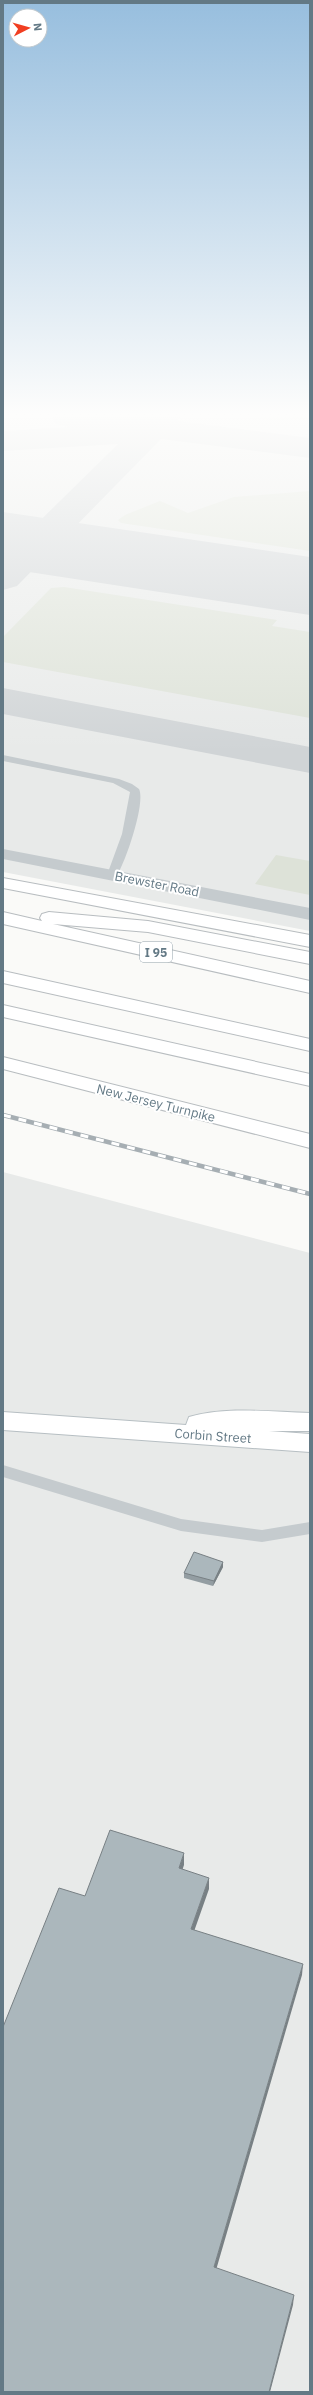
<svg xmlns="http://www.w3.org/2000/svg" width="313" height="2395" viewBox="0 0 313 2395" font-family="'IBM Plex Sans',sans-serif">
  <rect width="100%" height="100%" fill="#fafaf8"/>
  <path fill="#e8eae9" d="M3,417h307v514l-307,-59z
    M3,1172l307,81v1139h-307z"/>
  <path fill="#dde2d8" d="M256,417h54v1l-39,3z
    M310,491v60l-189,-28 -3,-3 7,-5 35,-14 28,12 46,-16z
    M64,587l213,33 -5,6 38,6v86l-307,-56v-25l48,-49z
    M276,855l34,6v34l-55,-11z"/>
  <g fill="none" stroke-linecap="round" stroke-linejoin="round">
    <path fill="#d0d4d6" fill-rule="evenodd" d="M52,417h128l-2,4 132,17v20l-149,-19 -144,147 -14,4v-33l115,-113 -115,7v-20l66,-4 -13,-3z
      M3,688l307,59v26l-307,-59z"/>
    <path fill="#d0d4d6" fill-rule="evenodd" d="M3,512l307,45v58l-307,-47z"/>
    <g stroke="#b7bfc3" stroke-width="2">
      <path id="secondary" d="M3,1412l183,13 3,-8c38,-11 82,-5 121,-4v18h-41l41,3v18l-307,-22z"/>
    </g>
    <g stroke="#b8bdc0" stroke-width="2">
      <path id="highway" d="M3,878l307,57v12l-307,-59z
        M3,912l39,9 -2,-3 2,-4 7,-2 99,9 162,31v12l-162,-32 -95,-8 257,57v12l-307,-69z
        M3,971l307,68v12l-307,-68z
        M3,1005l307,69v12l-307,-69z
        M3,1057l307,77v14l-307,-79z"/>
    </g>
    <path fill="#c5cbce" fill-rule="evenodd" d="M3,755l116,24 13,5 7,5c7,14 -14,75 -23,88l-4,1 -5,-3 15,-41 8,-42 -17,-9 -110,-22z
      M3,1465l178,54 81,11 48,-8v12l-48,8 -81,-11 -178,-54z"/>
    <path fill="#c5cbce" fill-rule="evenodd" d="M3,849l307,59v12l-307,-61z"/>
    <use href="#secondary" fill="#fff" fill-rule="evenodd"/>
    <use href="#highway" fill="#fff" fill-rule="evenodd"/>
    <g stroke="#a6aeb3" stroke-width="4.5">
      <path id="rail" d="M3,1115l307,79"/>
    </g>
    <use href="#rail" stroke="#fff" stroke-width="3" stroke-dasharray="8" stroke-linecap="butt"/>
  </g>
  <path fill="#939da2" d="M223,1562v5l-10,19 -29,-8v-5z"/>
  <path fill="#788084" d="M223,1562v5l-10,19 1,-5z
    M184,1853v12l-5,15v-12z
    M209,1878v11l-18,51v-11z
    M303,1964l-1,11 -88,302v-10z
    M294,2295l-1,10 -23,87h-1z"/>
  <path fill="#abb7bc" stroke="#788084" d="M194,1552l29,10 -9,19 -30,-8z
    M110,1830l74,23 -5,15 30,10 -18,51 112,35 -89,303 80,28 -25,97h-266v-365l56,-139 26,8z"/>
  <linearGradient id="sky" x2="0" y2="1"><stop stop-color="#97bede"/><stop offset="0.55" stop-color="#fdfdfc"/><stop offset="1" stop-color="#fdfdfc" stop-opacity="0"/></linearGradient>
  <rect width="313" height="752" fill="url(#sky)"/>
  <g text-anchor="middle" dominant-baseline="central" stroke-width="4" stroke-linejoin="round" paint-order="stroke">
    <rect fill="#fff" stroke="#92a1aa" stroke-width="1" x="140" y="942" width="32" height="20" rx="3"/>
    <g font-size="12" font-weight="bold" fill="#637985">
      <text x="156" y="952">I 95</text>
    </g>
    <g font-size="13" fill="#637985" stroke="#fff">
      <text transform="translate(157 884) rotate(11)">Brewster Road</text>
      <text transform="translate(156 1103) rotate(14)">New Jersey Turnpike</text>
      <text transform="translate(213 1436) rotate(4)">Corbin Street</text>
    </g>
  </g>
  <rect width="313" height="2395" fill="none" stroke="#637985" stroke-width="8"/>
  <g transform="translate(28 28) rotate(84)"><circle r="19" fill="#ffffff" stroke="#c1c9ce"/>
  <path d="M0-3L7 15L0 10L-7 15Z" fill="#f13e21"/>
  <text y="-6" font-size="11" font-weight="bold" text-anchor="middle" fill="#637985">N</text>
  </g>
</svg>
